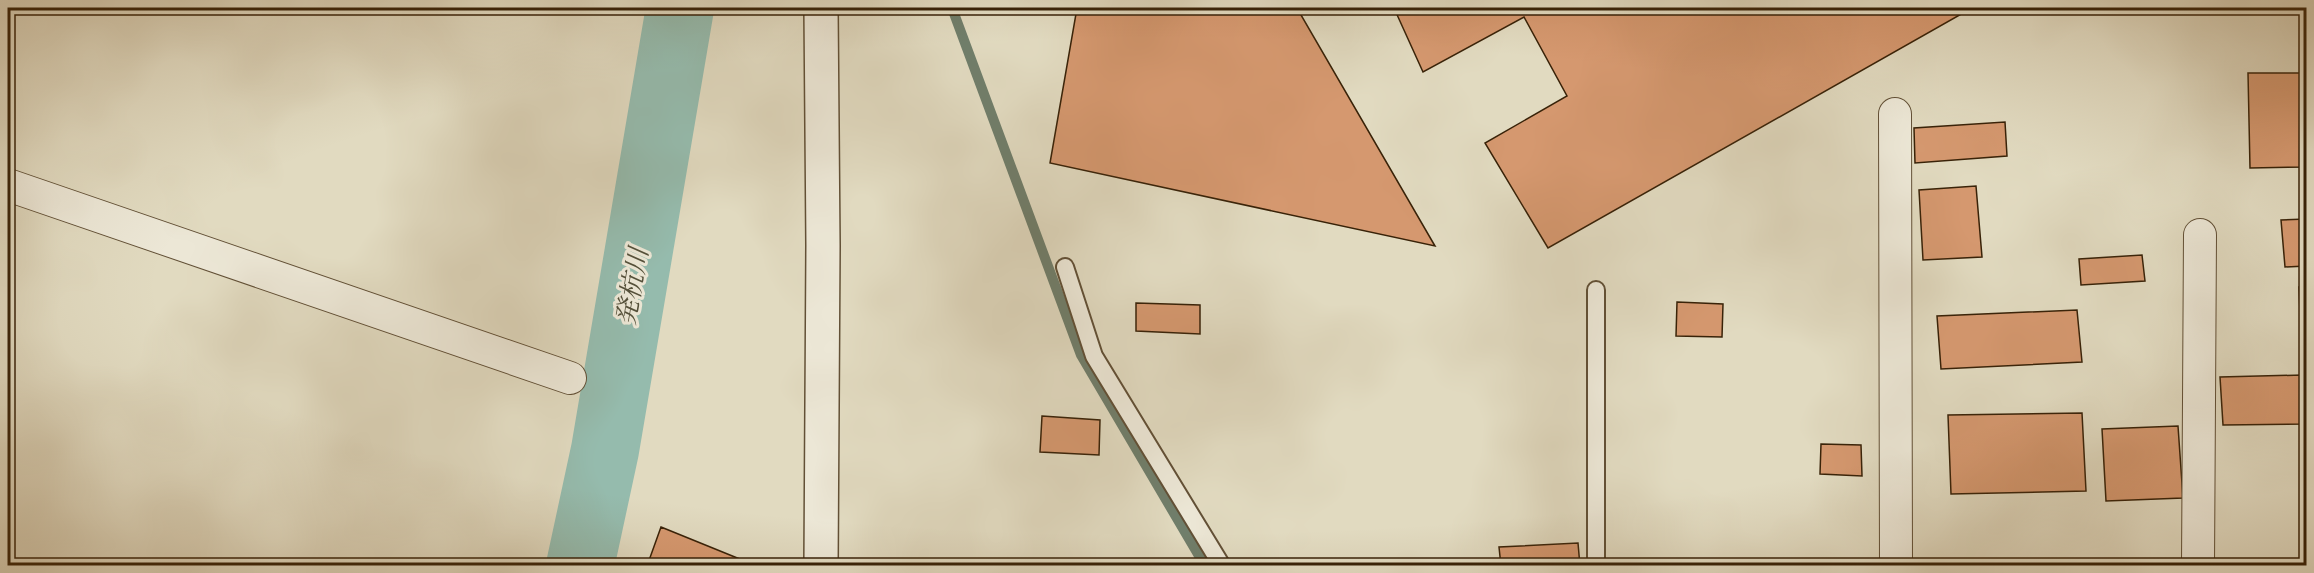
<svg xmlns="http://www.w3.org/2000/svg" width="2314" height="573" viewBox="0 0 2314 573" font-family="'Libre Bodoni','Noto Serif JP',serif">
  <rect width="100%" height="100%" fill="#e1dac0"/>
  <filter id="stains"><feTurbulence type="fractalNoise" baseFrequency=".00333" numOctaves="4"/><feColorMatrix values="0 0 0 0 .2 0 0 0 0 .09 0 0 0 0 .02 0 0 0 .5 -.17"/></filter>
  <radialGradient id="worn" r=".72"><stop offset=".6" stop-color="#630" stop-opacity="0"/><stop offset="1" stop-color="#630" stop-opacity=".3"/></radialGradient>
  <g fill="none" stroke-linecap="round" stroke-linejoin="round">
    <path stroke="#707e6b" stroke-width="10" d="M952,8l129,347 124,211"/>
    <path stroke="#95bbad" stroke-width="68" d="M580,566l25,-116 75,-442"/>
  </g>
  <path fill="#d5986f" stroke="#382208" stroke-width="1.5" d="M1077,8h220l138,238 -385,-83z
    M1394,8h578l-424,240 -63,-105 82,-47 -43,-79 -101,55z
    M2248,73h58v94l-56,1z
    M2005,122l2,34 -92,7 -1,-35z
    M1976,186l6,71 -59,3 -4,-70z
    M2306,219v47l-21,1 -4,-47z
    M2142,255l3,26 -64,4 -2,-26z
    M2299,287h7v51h-5z
    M1677,302l46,2 -1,33 -46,-1z
    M1136,303l64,2v29l-64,-3z
    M2077,310l5,52 -141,7 -4,-53z
    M2301,358h5v66h-2z
    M2302,375l2,49 -81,1 -3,-48z
    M2082,413l4,78 -135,3 -3,-79z
    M1042,416l58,4 -1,35 -59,-3z
    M2178,426l5,72 -77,3 -4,-72z
    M1821,444l40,1 1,31 -42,-2z
    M661,527l96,39h-110z
    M1578,543l2,23h-79l-2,-19z
    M1296,559l3,7h-18z"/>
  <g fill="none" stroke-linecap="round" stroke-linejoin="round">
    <g stroke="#625036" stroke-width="20">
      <path id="service" d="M1065,267l29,89 128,210
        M1596,290v276"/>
    </g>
    <g stroke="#625036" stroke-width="34">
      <path id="minor" d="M1895,114l1,452
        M8,185l562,193
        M2198,566l2,-331"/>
    </g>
    <g stroke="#625036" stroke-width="36">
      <path id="tertiary" d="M821,566l2,-320 -2,-238"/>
    </g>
    <use href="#service" stroke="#ece7d6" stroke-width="16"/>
    <use href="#minor" stroke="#ece7d6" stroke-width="32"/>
    <use href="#tertiary" stroke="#ece7d6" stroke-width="33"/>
  </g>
  <g text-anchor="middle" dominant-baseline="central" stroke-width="6" stroke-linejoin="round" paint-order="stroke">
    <g font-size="26" font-style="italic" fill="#54503a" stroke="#ece7d6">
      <text transform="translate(633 287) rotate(-80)">発杭川</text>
    </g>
  </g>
  <rect width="2314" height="573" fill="none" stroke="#e1dac0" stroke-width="30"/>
  <rect x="9" y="9" width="2296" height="555" fill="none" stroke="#382208" stroke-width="3"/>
  <rect x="15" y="15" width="2284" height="543" fill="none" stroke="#382208" stroke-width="1.5"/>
  <rect width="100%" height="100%" filter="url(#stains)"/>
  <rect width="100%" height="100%" fill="url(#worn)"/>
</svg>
